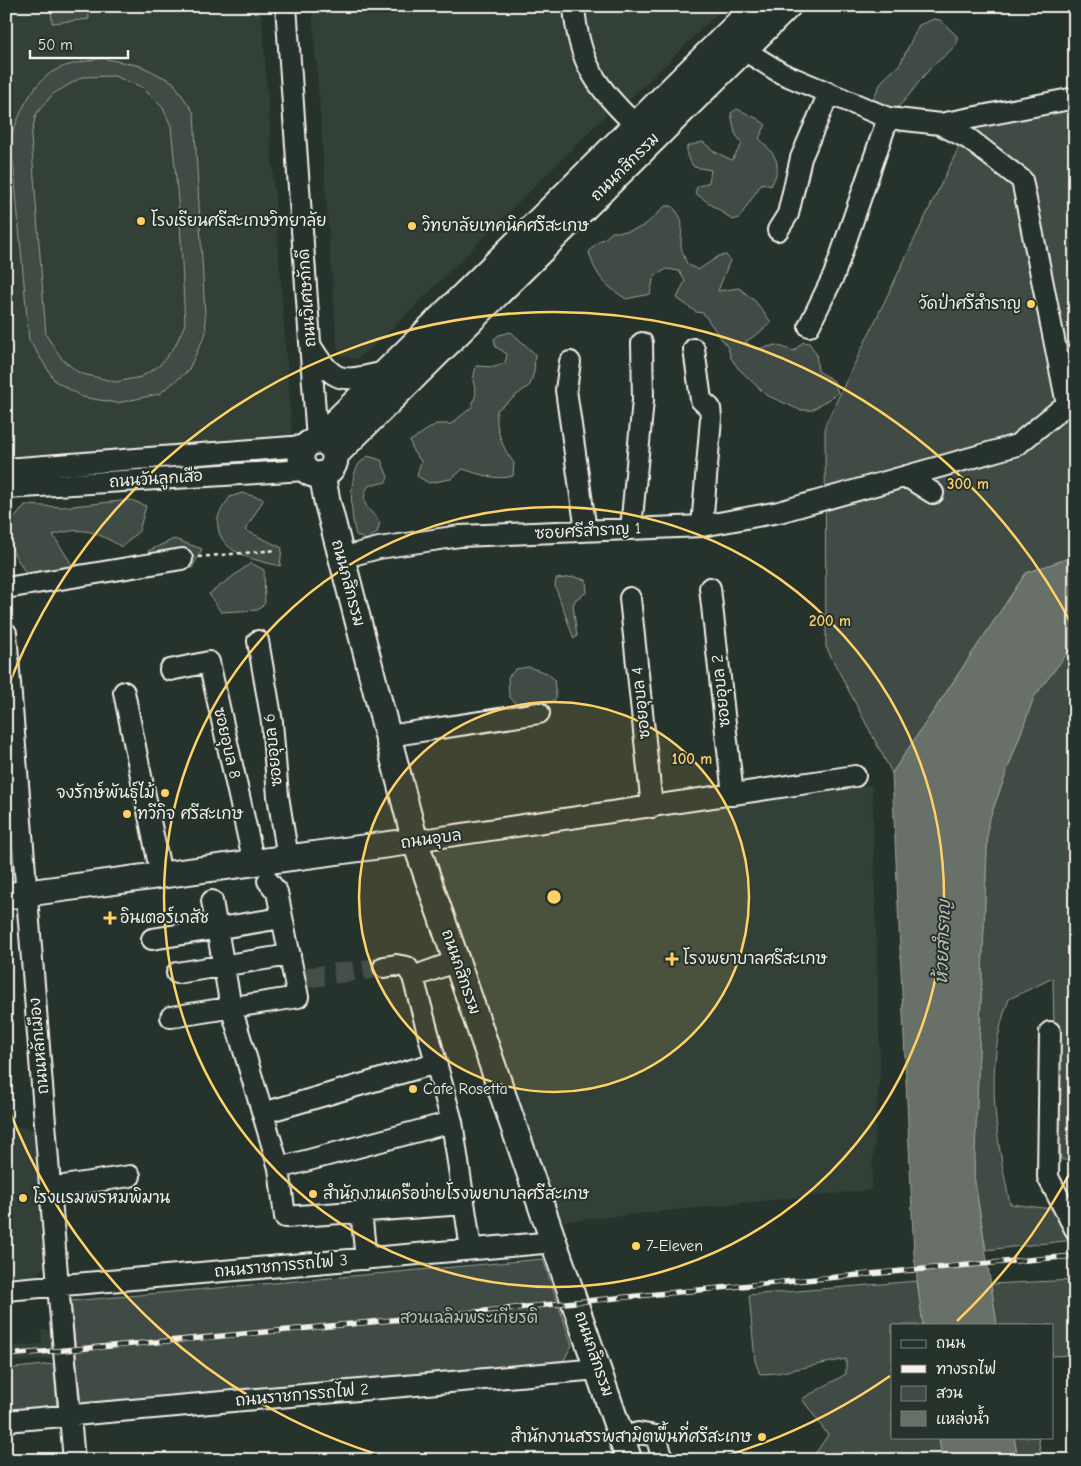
<svg xmlns="http://www.w3.org/2000/svg" width="1081" height="1466" viewBox="0 0 1081 1466" font-family="'Comic Neue','Playpen Sans Thai',sans-serif">
  <rect width="100%" height="100%" fill="#26332d"/>
  <filter id="ink" filterUnits="userSpaceOnUse"><feTurbulence type="fractalNoise" baseFrequency=".02" numOctaves="2"/><feDisplacementMap in="SourceGraphic" scale="10" xChannelSelector="R" yChannelSelector="G"/><feConvolveMatrix kernelMatrix="1 2 1 2 8 2 1 2 1" color-interpolation-filters="sRGB"/></filter>
  <g filter="url(#ink)">
    <path fill="#333f39" d="M6,6h255l31,430 -286,21z
      M312,6h413l-97,95 -20,12 -226,226 -25,20 -16,-3 -4,-10z
      M872,785l8,281 -9,124 -312,32 -129,-370z
      M6,1124l29,6 10,136 -11,11 -28,3z
      M55,1329l3,29 -52,5v-16l36,-3 -1,-14z"/>
    <path fill="#414b45" stroke="#9a9e96" fill-rule="evenodd" d="M51,6h37l1,13 -37,4z
      M934,19l6,1 17,16v7c-8,11 -19,17 -28,27 -13,14 -22,31 -37,42l-21,-10 11,-21 18,-17 19,-39z
      M102,58l39,8 32,16 21,31 12,220 -18,38 -29,23 -42,9 -35,-6 -27,-16 -26,-41 -18,-203c9,-25 22,-58 49,-69 12,-5 28,-7 42,-10zM114,76l28,11 21,21 8,18 9,96 5,102 -10,22 -15,19 -19,12 -25,5 -37,-9 -17,-14 -16,-24 -15,-198 5,-23 17,-20 29,-17z
      M1075,104v452l-49,17 -134,200 -66,-126 -1,-222 145,-301z
      M737,109l21,10 8,6 -7,13c16,18 25,24 12,48l-9,-3 -23,35 -6,2 -38,-27 2,-6 12,-5 2,-12 -17,-3 -7,-11v-10l16,-4 12,10 17,8 10,-16 -7,-11 -4,-20z
      M665,206h7c14,15 9,19 9,38 0,6 4,14 6,20l11,6 21,-14 7,-1 4,5 -12,31 21,-3 16,13 16,21 -12,11 -14,9 12,7 19,-4 18,6 9,-9 6,1 7,10 2,18 16,10 4,12 -26,17h-12l-34,-15 -28,-27 -7,-10 -3,-10 -25,-35 -7,-1 -19,-14 8,-17 -6,-10 -12,-2 -13,7 -4,18 -24,5c-21,-14 -30,-22 -37,-47 9,-13 15,-11 23,-20 29,0 33,-6 53,-26z
      M511,332l24,22 -1,18 -4,13 -33,25c-2,19 5,38 17,53l-1,13c-16,5 -35,-2 -50,-7l-12,10 -22,4 -12,-7 4,-15 -8,-10 -3,-10 26,-17h15l21,-17 4,-14 -3,-13 3,-14 19,1 10,-4 2,-9 -11,-7 -2,-8 5,-4z
      M368,456l13,4 7,17 -2,5 -18,4c-9,18 0,22 12,36l-3,11 -11,7 -10,-5c-5,-18 -8,-55 3,-71 2,-3 7,-5 9,-8z
      M242,493l22,6 -19,31 37,18 -2,18c-25,-6 -66,-13 -62,-48 1,-7 9,-16 12,-21z
      M131,500l15,6 -7,25 -17,16c-28,-16 -38,-21 -69,-12l25,39 -48,6 -17,-28 -7,-23 19,-24 37,2z
      M174,539l28,10 -10,19c-21,2 -31,2 -44,-17z
      M251,563l13,7 1,33 -7,7 -37,2 -12,-18z
      M574,577l12,3 1,12 -11,7 -3,6 4,31 -3,3 -19,-53 1,-7z
      M1075,643v520l-14,-4 -6,-71 -2,-110 -44,21c-26,65 -13,138 1,205l51,6 12,30 -87,10 -12,-74 14,-353 46,-126z
      M528,667l19,6 7,6 2,18 -3,5 -36,3 -8,-9 -1,-19 8,-8z
      M543,1259l29,86 -9,17 -482,42 -10,-103z
      M1075,1280v75l-23,1v-31h-55l-6,-41z
      M917,1281l6,44h-31v112h47l3,23h-119l-8,-6 13,-19 -26,-36 44,-25v-15l-69,14 -17,1 -5,-13 -6,-66z
      M53,1364l4,41 -51,5v-41z
      M1014,1437h24l4,23h-24z"/>
    <path fill="#676f68" stroke="#9fa39b" d="M1075,556v87l-41,54 -46,126 -14,353 23,149h-74l-9,-70 -22,-482 134,-200z
      M939,1437h75l4,23h-76z"/>
    <g fill="none" stroke-linecap="round" stroke-linejoin="round">
      <path stroke="#455049" stroke-width="20" stroke-dasharray="20 10" stroke-linecap="butt" d="M304,978l80,-11"/>
      <g stroke="#f4f1e8" stroke-width="24">
        <path id="minor" d="M286,6l31,434
          M574,6c4,55 22,82 62,119
          M744,50l37,23 107,45 52,6 135,-26
          M778,230l10,-16 13,-56 28,-65
          M809,326l25,-51 54,-157
          M312,348c23,38 32,33 73,24
          M694,349l7,51 9,8 1,10 -9,108
          M570,362l-4,28 20,141
          M6,469l299,-23
          M906,476l27,17
          M6,488l300,-18
          M631,529l12,-129 -1,-57
          M341,558l38,-10 81,-12 242,-10 77,-14 238,-67 50,-41 -45,-224 -53,-41 -29,-15
          M6,588l176,-29
          M710,588l23,207
          M630,598l22,209
          M6,633l52,653 16,174
          M258,641l14,81 6,74 10,62
          M170,670l39,-8 45,201
          M124,692l37,183
          M388,736l151,-23
          M415,841l440,-65
          M212,901l19,106 48,161 6,49 179,-13
          M152,939l130,-21
          M384,967l12,-2 11,2 6,10 39,145 19,127
          M177,973l113,-18
          M413,977l44,-16
          M171,1017l127,-20 -21,-105 -9,-11
          M1050,1032l-2,145 27,52
          M263,1113l173,-50
          M279,1168l173,-46
          M50,1188l80,-12
          M361,1211l5,48
          M6,1290l549,-48
          M6,1421l592,-52
          M622,1438l16,-5 18,3 7,24"/>
      </g>
      <g stroke="#f4f1e8" stroke-width="29">
        <path id="major" d="M317,440l439,-434
          M301 458a17 17 0 1 1 34 0a17 17 0 1 1-34 0Z
          M335,455l453,-449
          M322,474l5,27 88,340 214,619
          M6,896l409,-55"/>
      </g>
      <path stroke="#f4f1e8" stroke-width="2.5" stroke-dasharray="4 4" stroke-linecap="butt" d="M1062,6l13,2
        M198,557l79,-7"/>
      <use href="#minor" stroke="#26332d" stroke-width="20"/>
      <use href="#major" stroke="#26332d" stroke-width="25"/>
      <g stroke="#f4f1e8" stroke-width="5.5">
        <path id="rail" d="M6,1355c357,-29 712,-70 1069,-99"/>
      </g>
      <use href="#rail" stroke="#26332d" stroke-width="4" stroke-dasharray="11" stroke-linecap="butt"/>
    </g>
  </g>
  <circle cx="554" cy="897" r="195" fill="#ffd166" fill-opacity=".12"/>
  <g fill="none" stroke="#ffd166" stroke-width="2.5">
    <circle cx="554" cy="897" r="195"/>
    <circle cx="554" cy="897" r="390"/>
    <path d="M1073 1167A585 585 0 0 1 957 1321M890 1376A585 585 0 0 1 715 1459M393 1459A585 585 0 0 1 8 1107M8 687A585 585 0 0 1 1073 627"/>
  </g>
  <g fill="#ffd166" stroke="#26332d" stroke-width="2">
    <circle cx="141" cy="221" r="5"/>
    <circle cx="412" cy="226" r="5"/>
    <circle cx="1031" cy="304" r="5"/>
    <circle cx="165" cy="793" r="5"/>
    <circle cx="127" cy="814" r="5"/>
    <path d="M107.5 910.5h5v5h5v5h-5v5h-5v-5h-5v-5h5z"/>
    <path d="M669.5 951.5h5v5h5v5h-5v5h-5v-5h-5v-5h5z"/>
    <circle cx="413" cy="1089" r="5"/>
    <circle cx="313" cy="1194" r="5"/>
    <circle cx="23" cy="1198" r="5"/>
    <circle cx="636" cy="1246" r="5"/>
    <circle cx="762" cy="1437" r="5"/>
  </g>
  <g text-anchor="middle" dominant-baseline="central" stroke-width="4" stroke-linejoin="round" paint-order="stroke">
    <g font-size="16" fill="#f4f1e8" stroke="#26332d">
      <text transform="translate(625 167) rotate(-45)">ถนนกสิกรรม</text>
      <text transform="translate(307 298) rotate(-94)">ถนนวิเศษภักดี</text>
      <text transform="translate(156 479) rotate(-4)">ถนนวันลูกเสือ</text>
      <text transform="translate(588 531) rotate(-3)">ซอยศรีสำราญ 1</text>
      <text transform="translate(348 583) rotate(75)">ถนนกสิกรรม</text>
      <text transform="translate(721 691) rotate(-96)">ซอยอุบล 2</text>
      <text transform="translate(641 703) rotate(-96)">ซอยอุบล 4</text>
      <text transform="translate(227 743) rotate(77)">ซอยอุบล 8</text>
      <text transform="translate(273 750) rotate(-96)">ซอยอุบล 6</text>
      <text transform="translate(431 839) rotate(-8)">ถนนอุบล</text>
      <text transform="translate(461 972) rotate(71)">ถนนกสิกรรม</text>
      <text transform="translate(39 1046) rotate(-95)">ถนนหลักเมือง</text>
      <text transform="translate(281 1266) rotate(-5)">ถนนราชการรถไฟ 3</text>
      <text transform="translate(594 1354) rotate(71)">ถนนกสิกรรม</text>
      <text transform="translate(302 1395) rotate(-5)">ถนนราชการรถไฟ 2</text>
    </g>
    <g font-size="16" fill="#f4f1e8" stroke="#26332d" text-anchor="start">
      <text x="151" y="221">โรงเรียนศรีสะเกษวิทยาลัย</text>
      <text x="422" y="226">วิทยาลัยเทคนิคศรีสะเกษ</text>
      <text x="1021" y="304" text-anchor="end">วัดป่าศรีสำราญ</text>
      <text x="155" y="793" text-anchor="end">จงรักษ์พันธุ์ไม้</text>
      <text x="137" y="814">ทวีกิจ ศรีสะเกษ</text>
      <text x="120" y="918">อินเตอร์เภสัช</text>
      <text x="683" y="959">โรงพยาบาลศรีสะเกษ</text>
      <text x="423" y="1089">Cafe Rosetta</text>
      <text x="323" y="1194">สำนักงานเครือข่ายโรงพยาบาลศรีสะเกษ</text>
      <text x="33" y="1198">โรงแรมพรหมพิมาน</text>
      <text x="646" y="1246">7-Eleven</text>
      <text x="752" y="1437" text-anchor="end">สำนักงานสรรพสามิตพื้นที่ศรีสะเกษ</text>
    </g>
    <g font-size="16" fill="#bebfb7" stroke="#26332d">
      <text x="469" y="1318">สวนเฉลิมพระเกียรติ</text>
    </g>
    <g font-size="18" font-style="italic" fill="#bcbdb5" stroke="#26332d">
      <text transform="translate(943 942) rotate(-88)">ห้วยสำราญ</text>
    </g>
  </g>
  <circle cx="554" cy="897" r="8" fill="#ffd166" stroke="#26332d" stroke-width="2.5"/>
  <g font-size="15" text-anchor="middle" font-weight="bold" fill="#ffd166" stroke="#26332d" stroke-width="4" stroke-linejoin="round" paint-order="stroke">
    <text x="968" y="489">300 m</text>
    <text x="830" y="626">200 m</text>
    <text x="692" y="764">100 m</text>
  </g>
  <rect width="1081" height="1466" fill="none" stroke="#26332d" stroke-width="25"/>
  <rect x="12" y="12" width="1056" height="1441" fill="none" stroke="#f4f1e8" stroke-width="2" filter="url(#ink)"/>
  <rect x="891" y="1324" width="162" height="115" fill="#26332d" stroke="#787f78"/>
  <rect x="901" y="1340" width="25" height="8" fill="#26332d" stroke="#787f78"/>
  <text x="936" y="1348" font-size="15" fill="#f4f1e8">ถนน</text>
  <rect x="901" y="1365" width="25" height="8" fill="#f4f1e8" stroke="#787f78"/>
  <text x="936" y="1374" font-size="15" fill="#f4f1e8">ทางรถไฟ</text>
  <rect x="901" y="1386" width="25" height="15" fill="#414b45" stroke="#787f78"/>
  <text x="936" y="1398" font-size="15" fill="#f4f1e8">สวน</text>
  <rect x="901" y="1411" width="25" height="15" fill="#676f68" stroke="#787f78"/>
  <text x="936" y="1424" font-size="15" fill="#f4f1e8">แหล่งน้ำ</text>
  <path d="M30 50v8h98v-8" fill="none" stroke="#f4f1e8" stroke-width="2.5"/>
  <text x="38" y="50" font-size="15" fill="#f4f1e8" stroke="#26332d" stroke-width="4" paint-order="stroke">50 m</text>
</svg>
